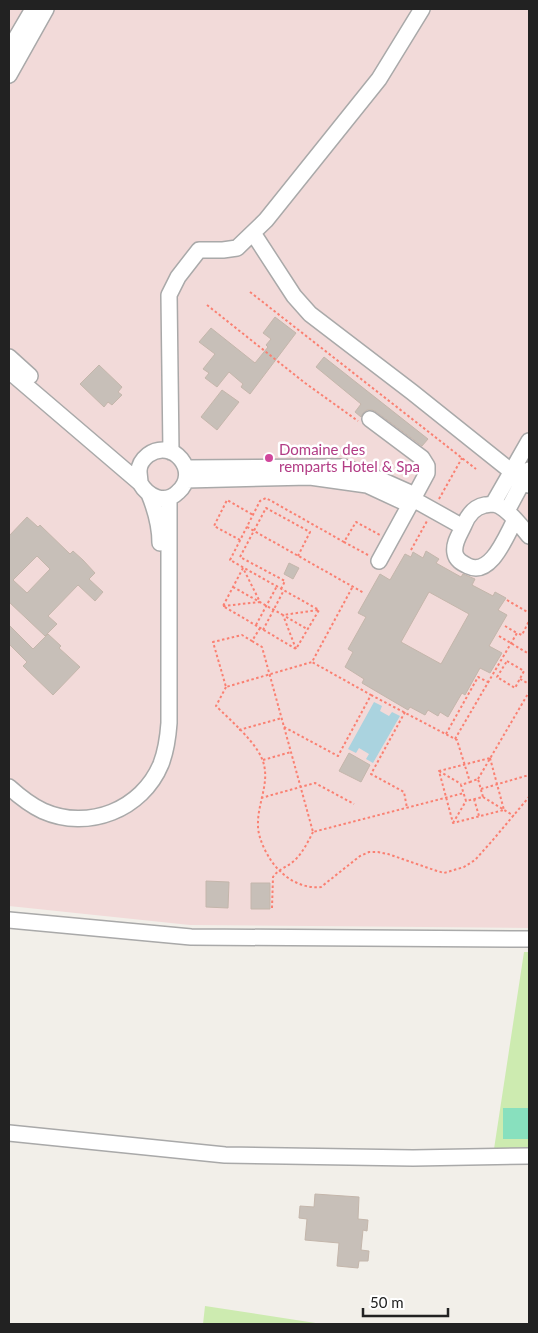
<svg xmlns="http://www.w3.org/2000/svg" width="538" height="1333" viewBox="0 0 538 1333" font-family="Lato,sans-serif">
  <rect width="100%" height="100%" fill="#f2efe9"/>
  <path fill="#f2dad9" d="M9,9h520v919l-339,-3 -181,-19z"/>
  <path fill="#cdebb0" d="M524,952h5v197h-35z
    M205,1306l117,18h-119z"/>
  <path fill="#88e0be" d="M503,1108h26v31h-26z"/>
  <path fill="#aad3df" d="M374,702l8,4 -2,5 9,5 3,-4 8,4 -27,47 -7,-4 3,-5 -10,-6 -3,5 -8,-4z"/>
  <path fill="#c7bfb8" stroke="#c4b6ab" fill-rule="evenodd" d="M275,317l21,16 -46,61 -9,-7 2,-3 -14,-12 -12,15 -12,-9 4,-5 -6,-4 12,-15 -16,-12 12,-14 44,35 13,-16 -2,-2 5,-6 -8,-6z
    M324,357l104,82 -6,7 -47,-35 -3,-1h-5l-4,3 -2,4 -6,-5 6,-8 -45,-37z
    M99,365l23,22 -4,5 4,3 -10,10 -4,-3 -4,5 -24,-23z
    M222,390l17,12 -22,28 -16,-13z
    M27,517l11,10 2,-2 30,29 3,-3 10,9 12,13 -6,6 14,13 -8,9 -17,-16 -30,31 9,8 -12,12 -36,-34v-66zM37,556l13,13 -23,24 -14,-13z
    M426,551l13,8 -3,4 25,14 2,-3 12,5 -3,6 21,11 2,-4 11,6 -8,12 9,5 -18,31 13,7 -12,20 -10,-5 -15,27 -3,-2 -14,24 -8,-5 -2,4 -10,-6 -3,5 -15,-8 -2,3 -46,-27 2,-4 -19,-12 8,-15 -5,-3 18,-32 -8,-4 22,-39 10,6 15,-26 6,3 2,-5 10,6zM429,592l40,22 -28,50 -40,-22z
    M289,563l10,5 -6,11 -9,-5z
    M9,625l24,24 15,-15 13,12 -2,2 21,19 -27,28 -30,-29 4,-4 -18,-18z
    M349,753l21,12 -9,17 -22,-11z
    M206,881l23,1 -1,26 -22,-1z
    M251,883h19v26h-19z
    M315,1194l44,3 -1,22 10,1 -1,11 -4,-1 -2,20 8,1 -1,10h-9l-1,7 -21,-2 2,-23 -34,-3 2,-21 -8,-1 1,-12 14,1z"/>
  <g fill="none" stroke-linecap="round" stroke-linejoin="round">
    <g stroke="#a9a9a9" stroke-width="18">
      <path id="minor" d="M9,50l24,-41
        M9,75l37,-66
        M253,233l41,63 16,18 102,78 100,80 17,13
        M9,357l21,19
        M9,371l131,112c8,14 25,22 38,9 23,-20 -5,-55 -30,-37 -5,4 -9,10 -9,16 0,4 1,8 1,12
        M370,419l52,39 5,8v7l-14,26
        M171,452l-2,-157 9,-18 21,-27h24l14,-2 29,-28 113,-141 43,-70
        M186,468l158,-1 35,12 36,16
        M186,480l124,-3 57,8 43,20
        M149,494c7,17 11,31 11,49
        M493,504l36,-63
        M507,511l22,-41
        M515,520c-9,16 -24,57 -47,46 -6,-3 -12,-6 -13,-13 -2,-10 5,-19 9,-28 4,-10 10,-18 21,-20 3,0 5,-1 8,-1 12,1 29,23 36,32
        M379,561l34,-62 50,28
        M9,787c10,9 21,18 34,24 45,20 99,-1 118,-47 5,-13 7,-27 8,-41v-225
        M9,920l182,17 338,2
        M9,1133l216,22 188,3 116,-2"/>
    </g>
    <path stroke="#fa8072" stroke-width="2" stroke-dasharray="2.5 2.5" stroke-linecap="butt" d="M250,292l226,177
      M207,305l98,78 53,38
      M439,499l23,-41
      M247,527l117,66
      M240,540l-26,-14 13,-26 26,15
      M411,550l16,-29
      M368,555l-24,-13 12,-20 24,13
      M243,568l-20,38 73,43 23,-39 -89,-50 30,-59 6,-3 78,44
      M233,587l50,28 35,-5
      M281,589l4,-8 -45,-24 26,-49 44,24 -12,24
      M507,600l22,13
      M223,606l37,-4 -17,-34
      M256,625l21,-39
      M505,626l12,7
      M260,628l-8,13 -10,-6 -29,7 13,45 86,-25 41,-76
      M263,630l21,-40
      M499,636l30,18
      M252,641l10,6 51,185 151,-39
      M296,649l-13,-34 24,14
      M507,661l17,10 -9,17 -18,-11z
      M520,679l9,5
      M226,687l-10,19c14,14 44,39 48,59 5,20 -7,40 -6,61 0,13 11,35 21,44 10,11 27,19 42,17l39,-31 9,-4h9l10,2 46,16 10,3 20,-6 11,-7 17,-19 37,-44
      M371,695l86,45 13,42 -9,3 5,16 17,-4 -5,-18 -8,3
      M405,712l-34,62 33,18 3,16
      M284,727l54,29 33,-61 -59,-33
      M239,730l43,-12
      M446,734l32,-57 10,5
      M455,739l62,-106 5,2 7,-14
      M490,758l14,52 -51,13 -14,-52z
      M263,760l28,-8
      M439,771l22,13
      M478,779l51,-87
      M481,789l48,-14
      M483,797l31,19
      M261,798l54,-15 39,21
      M474,799l5,17
      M453,823l13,-22
      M272,908l1,-31c5,-8 15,-10 22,-17 8,-8 13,-18 18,-28"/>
    <use href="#minor" stroke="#fff" stroke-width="15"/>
  </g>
  <circle fill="#d1479c" stroke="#fff" stroke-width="2" cx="269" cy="458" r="5"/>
  <g text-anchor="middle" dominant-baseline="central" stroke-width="5" stroke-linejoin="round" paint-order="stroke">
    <g font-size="15" fill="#b23c85" stroke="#fff" text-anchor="start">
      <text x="279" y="449">Domaine des<tspan x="279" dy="17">remparts Hotel &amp; Spa</tspan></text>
    </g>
  </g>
  <rect width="538" height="1333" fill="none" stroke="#222222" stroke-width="20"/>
  <path d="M363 1308v8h85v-8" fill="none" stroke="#222222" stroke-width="2.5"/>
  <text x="370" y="1308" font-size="15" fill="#222222" stroke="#ffffff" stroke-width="4" paint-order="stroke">50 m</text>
</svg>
